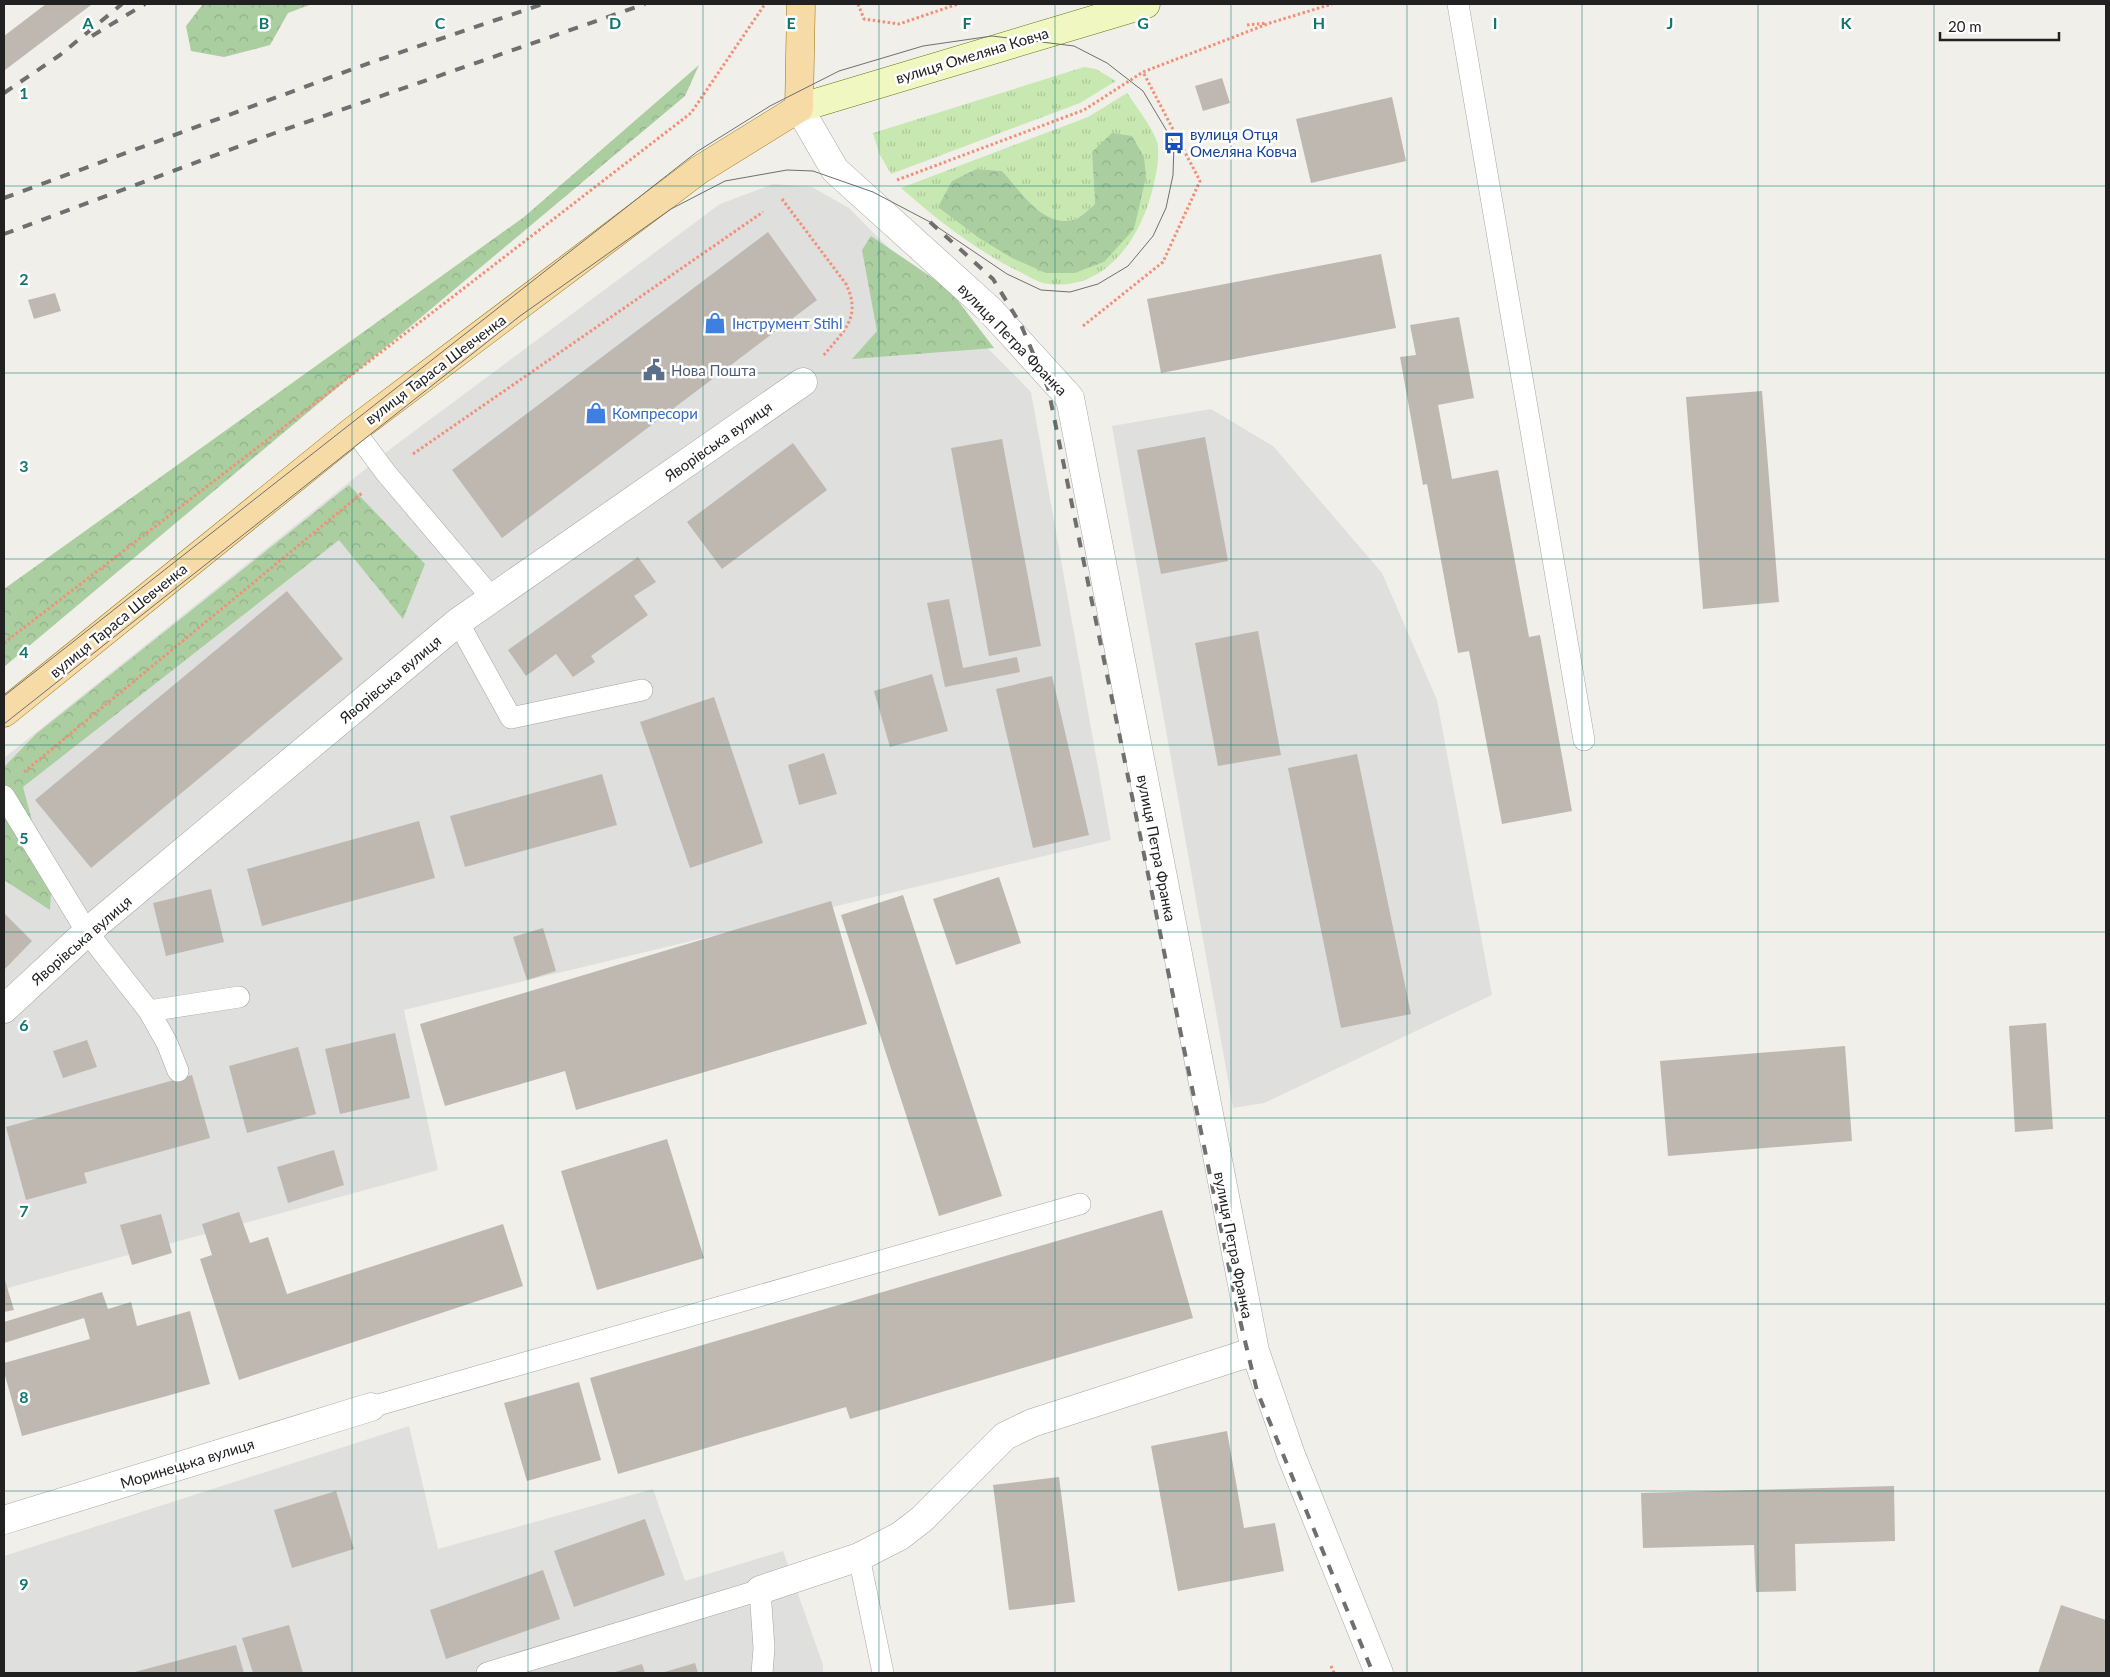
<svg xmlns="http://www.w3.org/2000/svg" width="2110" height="1677" viewBox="0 0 2110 1677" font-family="Lato,sans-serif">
  <defs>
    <pattern id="grass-tufts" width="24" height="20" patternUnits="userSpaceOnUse" patternTransform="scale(1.25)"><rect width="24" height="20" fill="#c8e8b2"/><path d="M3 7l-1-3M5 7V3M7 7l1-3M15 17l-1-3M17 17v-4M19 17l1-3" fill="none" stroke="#acc799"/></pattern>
    <pattern id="forest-crowns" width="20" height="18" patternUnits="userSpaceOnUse" patternTransform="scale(1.25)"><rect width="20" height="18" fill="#aacea0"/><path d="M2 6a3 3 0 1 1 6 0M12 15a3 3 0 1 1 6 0" fill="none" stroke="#92b18a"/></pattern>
  </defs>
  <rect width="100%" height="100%" fill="#f1efe9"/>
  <path fill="#dfdfde" d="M773,184l39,3 37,21 182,184 80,448 -707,170 34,160 -434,119v-531l389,-311 327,-243z
    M1211,409l62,37 109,127 55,127 55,295 -228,108 -31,5 -121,-682z
    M409,1426l29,123 215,-60 32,92 98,-30 40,114v8h-819v-117z"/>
  <path fill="url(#grass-tufts)" fill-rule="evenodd" d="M1084,67l12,2 20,12 -36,22 -189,71 -12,-21 -6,-20z
    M1127,93c7,10 27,37 30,49 3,11 0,30 -3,41 -11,53 -49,112 -111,100 -7,-2 -15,-7 -21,-10 -44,-21 -85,-53 -121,-85l187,-71zM1092,152l12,110 -29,11h-29l-94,-92 24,-12 26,2c18,19 37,51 66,50 10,0 20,-11 27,-17z"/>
  <path fill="url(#forest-crowns)" d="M203,4h109l-24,9 -18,32 -46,12 -33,-6 -5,-25z
    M699,65l-14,31 -681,571v-78l520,-372z
    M1112,133l20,3 12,21 2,20 -12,52 -30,33 -29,11h-29l-34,-15 -33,-20 -41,-31 14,-26 24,-12 26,2c18,19 37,51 66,50 10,0 20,-11 27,-17l-3,-52z
    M871,236l78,53 45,59 -142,11 25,-28 -15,-81z
    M349,485l76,79 -22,55 -64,-79 -316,247 28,105 -1,18 -46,-30v-113l32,-33z"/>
  <path fill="#beb8b1" d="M46,4l45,1 -86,65 -1,-34z
    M1222,78l8,25 -27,8 -8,-25z
    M1392,97l14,64 -95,22 -15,-64z
    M768,232l49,68 -315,238 -50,-68z
    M1381,254l15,74 -235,45 -14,-74z
    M55,293l6,18 -27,8 -6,-19z
    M1459,317l15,81 -36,7 14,74 46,-9 31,167 11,-2 32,176 -70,13 -33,-173 -11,2 -31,-169 -4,1 -23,-128 16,-2 -6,-30z
    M1762,391l17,211 -76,7 -17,-212z
    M1205,437l23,124 -67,13 -24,-124z
    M1002,439l39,207 -52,10 -38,-208z
    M793,443l34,47 -105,79 -35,-47z
    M638,557l18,25 -22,14 14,19 -57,41 4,6 -22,15 -17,-23 -30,22 -18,-26z
    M287,591l56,68 -252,209 -56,-68z
    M949,599l14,69 54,-11 3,15 -75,15 -18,-84z
    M1258,631l23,124 -63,11 -23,-123z
    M932,674l16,57 -58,16 -16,-56z
    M1052,676l37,159 -56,13 -37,-159z
    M714,697l49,146 -73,25 -50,-146z
    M824,753l13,41 -38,11 -11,-40z
    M1357,754l54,260 -70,14 -53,-260z
    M602,774l15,51 -152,42 -15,-51z
    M419,821l16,57 -173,48 -15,-57z
    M999,877l22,66 -65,22 -23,-66z
    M211,889l13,53 -58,14 -13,-53z
    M903,895l99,301 -63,20 -98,-301z
    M831,901l36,123 -291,86 -11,-39 -120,35 -25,-82z
    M4,913l28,28 -28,29z
    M543,928l13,43 -29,9 -14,-43z
    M2046,1023l7,106 -38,3 -6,-106z
    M395,1033l15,65 -70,16 -15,-65z
    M87,1040l10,27 -34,11 -10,-27z
    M1845,1046l7,95 -184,15 -8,-95z
    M298,1047l18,67 -69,19 -18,-67z
    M192,1075l18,63 -126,35 3,10 -61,17 -20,-73z
    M667,1139l37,119 -107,32 -36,-119z
    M334,1150l10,35 -56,18 -11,-36z
    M1162,1210l31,108 -343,101 -4,-12 -228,67 -28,-96z
    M239,1212l11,31 18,-6 19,57 216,-70 20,62 -284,94 -39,-121 12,-4 -10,-31z
    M161,1214l11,39 -40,12 -12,-40z
    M4,1277l10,33 -10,2z
    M102,1292l6,17 23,-7 6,24 53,-15 20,73 -188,52 -18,-64v-9l86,-24 -6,-21 -80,25v-21z
    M579,1382l22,78 -74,21 -23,-78z
    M1227,1431l17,97 31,-5 9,48 -106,20 -27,-145z
    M1059,1477l16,125 -66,8 -16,-125z
    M1894,1486l1,55 -100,3 1,47 -40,1 -2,-47 -111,3 -2,-55z
    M336,1491l18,58 -62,19 -18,-58z
    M645,1519l20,56 -91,32 -20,-56z
    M543,1570l17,49 -114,40 -16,-49z
    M2061,1605l45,15v53h-68z
    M289,1625l14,48h-50l-11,-35z
    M236,1645l8,28h-113z
    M695,1663l3,10h-37z
    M642,1664l3,9h-33z"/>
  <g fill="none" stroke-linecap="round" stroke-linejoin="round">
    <g stroke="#a5a5a5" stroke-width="22">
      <path id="service" d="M1458,4l126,736
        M354,430l32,43 106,125
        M458,622l53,96 131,-28
        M4,796l83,136 62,79 18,32 11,28
        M149,1011l90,-14
        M371,1407l709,-203
        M859,1557l24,116
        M487,1673l273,-83 4,58 -2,25"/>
    </g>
    <g stroke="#a5a5a5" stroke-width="29">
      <path id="minor" d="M799,108l36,62 155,140 80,88 185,953 36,104 88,218
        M4,1009l83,-77 371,-310 345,-240
        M4,1520l367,-113
        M760,1590l99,-33 41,-21 22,-17 83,-83 27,-13 223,-72"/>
    </g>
    <g stroke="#61760b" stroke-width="29">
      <path id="secondary" d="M799,108l347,-104"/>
    </g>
    <g stroke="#977308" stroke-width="29">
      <path id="primary" d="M4,713l350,-283 345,-260 100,-62 2,-104"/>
    </g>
    <path stroke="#f38f78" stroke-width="3" stroke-dasharray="2.5 2.5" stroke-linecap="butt" d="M858,4l6,15 35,5 59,-20
      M1247,25l19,-2
      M897,180l187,-70 59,-38 127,-49 62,-19
      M782,199l64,85c16,33 -2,47 -23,72
      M1083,326l80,-64 37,-81 -57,-109
      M413,454l350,-242
      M4,643l687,-530 74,-109
      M24,772l338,-279
      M1331,1666l3,7"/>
    <use href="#service" stroke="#fff" stroke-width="21"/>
    <use href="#minor" stroke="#fff" stroke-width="28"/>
    <use href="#secondary" stroke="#f0f7c1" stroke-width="28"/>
    <use href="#primary" stroke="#f7dba7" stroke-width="28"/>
    <path stroke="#6f6f6f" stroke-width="1" d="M4,696l694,-545 72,-45 69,-35 84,-25 69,-10 82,10 33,17 36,28 31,52 -1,32 -7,33 -13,28 -25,30 -30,18 -28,8 -29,-2 -34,-16 -77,-52 -57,-30 -60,-21 -26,-1 -62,11 -54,28 -151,107 -516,408"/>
    <path stroke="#6f6f6f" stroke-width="4" stroke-dasharray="10 10" stroke-linecap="butt" d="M92,36l53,-32
      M4,93l56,-38 62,-51
      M4,198l368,-136 171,-58
      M930,222l63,57 28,46 27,63 191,928 18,75 116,282
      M4,234l271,-101 370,-129"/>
  </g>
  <path fill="none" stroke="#0f766e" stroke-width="1" stroke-opacity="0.55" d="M176,4v1669M352,4v1669M528,4v1669M703,4v1669M879,4v1669M1055,4v1669M1231,4v1669M1407,4v1669M1582,4v1669M1758,4v1669M1934,4v1669M4,186h2102M4,373h2102M4,559h2102M4,745h2102M4,932h2102M4,1118h2102M4,1304h2102M4,1491h2102"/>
  <defs>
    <g id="bus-bare" transform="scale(1.725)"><path d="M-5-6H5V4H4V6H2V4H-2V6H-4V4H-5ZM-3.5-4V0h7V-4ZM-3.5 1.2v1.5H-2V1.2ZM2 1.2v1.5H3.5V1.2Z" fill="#1a4fb4" stroke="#fff" stroke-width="2.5" paint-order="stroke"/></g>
    <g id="shop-bare" transform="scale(1.725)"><path d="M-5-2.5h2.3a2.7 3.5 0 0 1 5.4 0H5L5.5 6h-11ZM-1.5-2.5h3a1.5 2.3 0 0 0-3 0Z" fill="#3f7fe0" stroke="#fff" stroke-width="2.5" paint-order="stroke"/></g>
    <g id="civic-bare" transform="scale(1.725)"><path d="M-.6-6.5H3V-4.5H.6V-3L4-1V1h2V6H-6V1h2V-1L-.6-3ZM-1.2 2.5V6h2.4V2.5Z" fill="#5c6f8a" stroke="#fff" stroke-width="2.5" paint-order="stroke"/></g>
  </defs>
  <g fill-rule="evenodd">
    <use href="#bus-bare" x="1174" y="143"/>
    <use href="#shop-bare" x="715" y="323"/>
    <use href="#civic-bare" x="654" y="370"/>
    <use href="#shop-bare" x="596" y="413"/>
  </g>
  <g text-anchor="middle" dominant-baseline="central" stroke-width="5" stroke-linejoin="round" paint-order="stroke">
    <g font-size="15" fill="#212121" stroke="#fff">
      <text transform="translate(972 55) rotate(-17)">вулиця Омеляна Ковча</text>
      <text transform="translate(1013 339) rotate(46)">вулиця Петра Франка</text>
      <text transform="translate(435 369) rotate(-37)">вулиця Тараса Шевченка</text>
      <text transform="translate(718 441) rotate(-35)">Яворівська вулиця</text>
      <text transform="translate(118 620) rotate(-39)">вулиця Тараса Шевченка</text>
      <text transform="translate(390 679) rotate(-40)">Яворівська вулиця</text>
      <text transform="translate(1157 848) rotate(79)">вулиця Петра Франка</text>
      <text transform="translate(81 940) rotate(-41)">Яворівська вулиця</text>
      <text transform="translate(1234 1245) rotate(79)">вулиця Петра Франка</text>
      <text transform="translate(187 1463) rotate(-17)">Моринецька вулиця</text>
    </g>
    <g font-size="15" fill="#164399" stroke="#fff" text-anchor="start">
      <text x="1190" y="134">вулиця Отця<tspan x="1190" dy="17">Омеляна Ковча</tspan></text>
    </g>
    <g font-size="15" fill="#366cbe" stroke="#fff" text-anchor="start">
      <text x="732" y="323">Інструмент Stihl</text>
      <text x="612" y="413">Компресори</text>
    </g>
    <g font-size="15" fill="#4e5e75" stroke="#fff" text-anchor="start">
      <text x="671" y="370">Нова Пошта</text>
    </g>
  </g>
  <g font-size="16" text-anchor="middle" font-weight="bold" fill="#0f766e" stroke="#fff" stroke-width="5" stroke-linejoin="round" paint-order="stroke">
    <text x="88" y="29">A</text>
    <text x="264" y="29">B</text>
    <text x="440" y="29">C</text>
    <text x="615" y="29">D</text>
    <text x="791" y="29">E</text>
    <text x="967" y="29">F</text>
    <text x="1143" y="29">G</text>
    <text x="1319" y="29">H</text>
    <text x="1495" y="29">I</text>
    <text x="1670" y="29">J</text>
    <text x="1846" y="29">K</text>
    <text x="24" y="99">1</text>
    <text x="24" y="285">2</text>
    <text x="24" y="472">3</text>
    <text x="24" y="658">4</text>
    <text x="24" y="844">5</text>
    <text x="24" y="1031">6</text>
    <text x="24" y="1217">7</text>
    <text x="24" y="1403">8</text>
    <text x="24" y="1590">9</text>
  </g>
  <rect width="2110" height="1677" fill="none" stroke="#212121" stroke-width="10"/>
  <path d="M1940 32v8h119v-8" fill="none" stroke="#212121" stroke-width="2.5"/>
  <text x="1948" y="32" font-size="15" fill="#212121" stroke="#ffffff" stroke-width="4" paint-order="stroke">20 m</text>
</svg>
